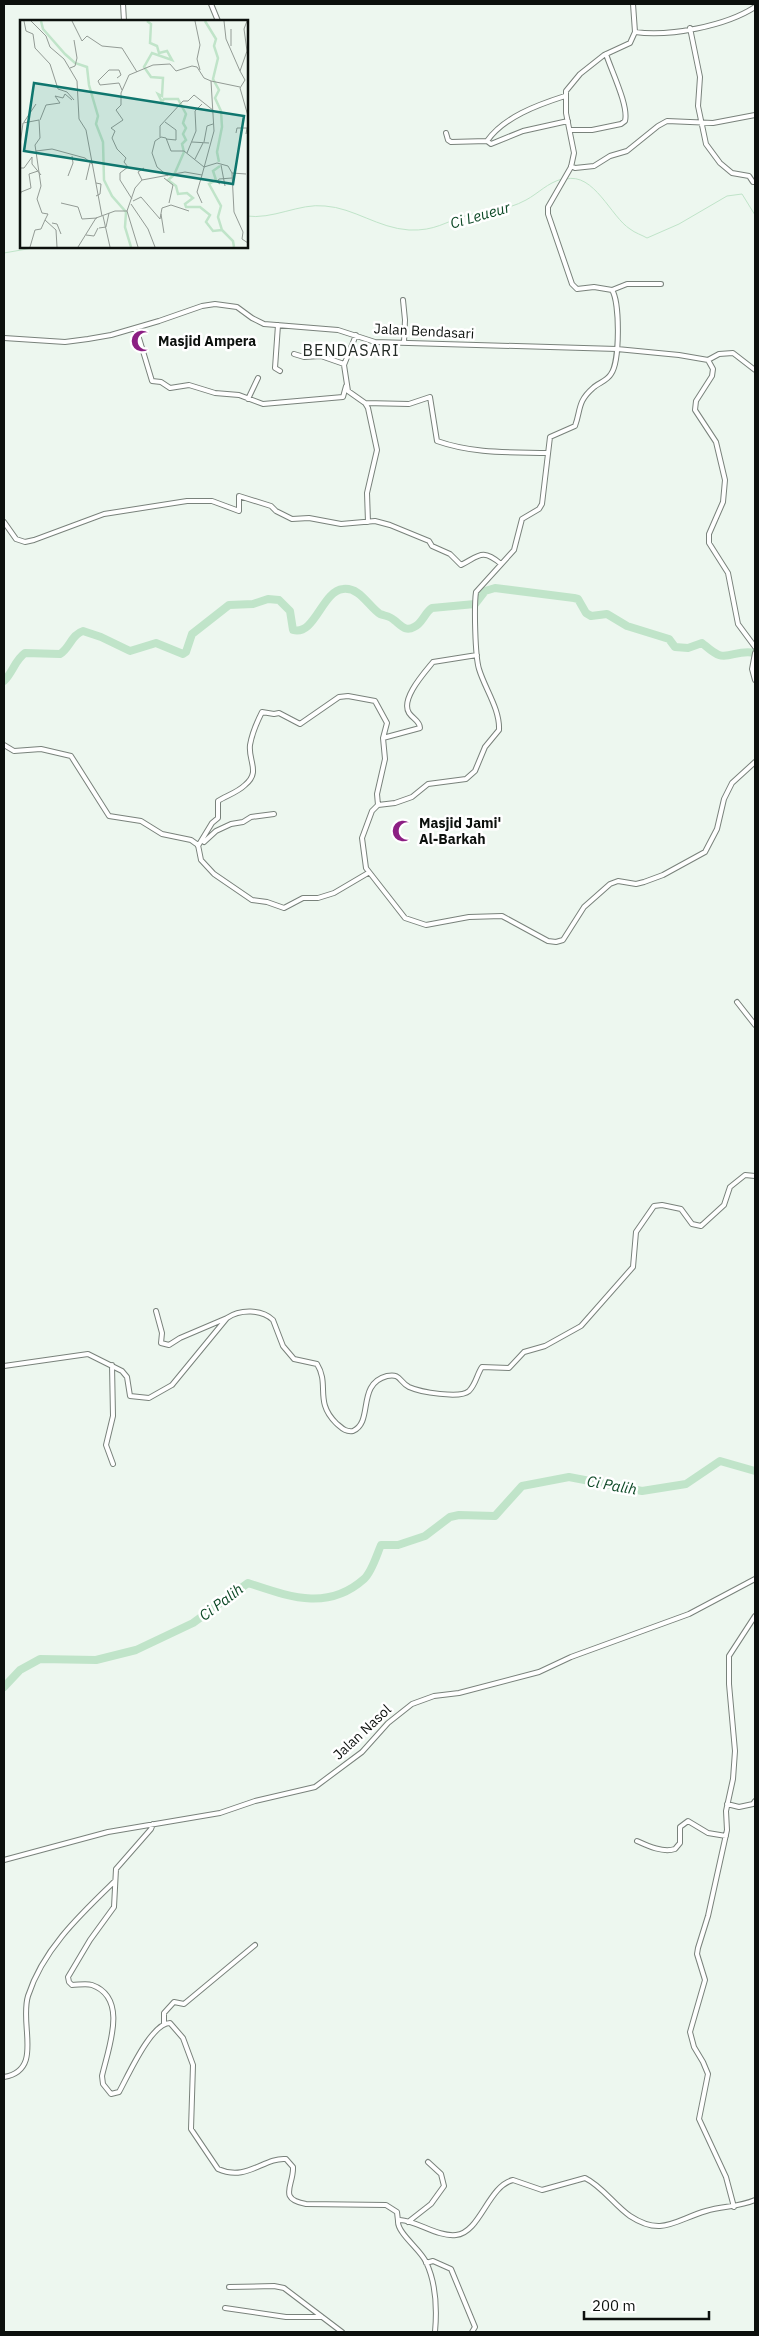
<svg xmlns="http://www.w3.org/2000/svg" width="759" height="2336" viewBox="0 0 759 2336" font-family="'IBM Plex Sans',sans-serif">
  <rect width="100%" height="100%" fill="#edf7ef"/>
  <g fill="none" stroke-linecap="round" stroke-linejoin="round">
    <path stroke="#c0e4c9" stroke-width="1" d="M566,179c28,-7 45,38 64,50 5,4 12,6 17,9l32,-14 48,-28 15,-2 13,21
      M246,216c27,4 53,-13 79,-10 29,2 53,22 84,24 27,1 35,-8 59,-15 20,-5 38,-4 58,-15 13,-7 21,-17 36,-21
      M4,253l40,-7"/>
    <path stroke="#c0e4c9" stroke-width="8" d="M4,681c9,-9 11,-21 21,-28l35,1c9,-5 12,-20 23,-23l18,6 29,14 26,-8 27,11 3,-2 6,-18 37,-29 24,-1 15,-5 11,1 11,11 3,19c22,6 29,-39 50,-41 17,-2 25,17 37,25 5,2 10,2 14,6 7,5 11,12 20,7 8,-3 11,-15 18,-19l43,-4 10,-13 10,-3 79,10 4,1 8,14 5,3 16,-2 20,12 42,13 6,8 13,1 14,-5c5,4 11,10 17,12 10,4 20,-6 36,-2
      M4,1687l16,-17 20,-11 56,1 40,-10 57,-27 55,-40c40,13 79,29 116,-4 8,-7 13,-25 17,-34h17l27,-9 25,-19 9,-2 36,1 27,-30 47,-9 73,14 44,-7 34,-23 35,10"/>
    <g stroke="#79827b" stroke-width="6">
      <path id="street" d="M123,4l1,17
        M211,4l7,17
        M633,4l2,28 -5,11 -26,12 -24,19 -14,17v22l8,40 -3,14 -23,40v7l24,70 5,5 17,-2 18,3c8,12 8,72 -1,84 -4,7 -13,9 -18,14 -16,14 -12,22 -18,38l-25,11 -8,67 -3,5 -17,10 -8,31 -38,42c-2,14 -1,64 3,77 6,20 21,40 20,61l-14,17 -10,24 -9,8 -38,5 -16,13 -17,6 -17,2 -6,6 -10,27 4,30 39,50 21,7 43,-8 33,-1 46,25 8,1 7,-2 21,-33 26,-23 8,-3 18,3 8,-2 19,-7 42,-23 12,-23 7,-30 8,-16 23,-21
        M690,28l10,49 -2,29 8,38 14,19 12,10 17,3 4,6h2
        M635,32c34,5 91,-6 120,-25
        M570,130h22l29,-6 4,-3c4,-15 -14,-51 -19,-67
        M446,133l2,7 3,2 36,-1c17,-24 50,-36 78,-45
        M487,141l4,3 32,-13 45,-10
        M571,166l4,2 19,-2 16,-10 17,-5 31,-25 9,-5 46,2 42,-8
        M612,290l15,-6h34
        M403,300l2,20 -1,22
        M278,325l-3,43 5,3
        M136,328l16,53 9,1 9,6 19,-3 26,8 24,2 24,9 80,-7 3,-11
        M356,335l-12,30 4,26 17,12 3,5 9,42 -10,43 1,29
        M4,338l61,4 23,-3 23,-4 48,-14 43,-15 13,-2 22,3 15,11 12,6 74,6 37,12 242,7 62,6 29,5 5,9 -1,7 -16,25 -1,9 21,32 9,38 -2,22 -14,32v9l19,30 10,51 17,23
        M294,354l10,3 17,-1 23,8
        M708,360l11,-6 14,-1 22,17
        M248,399l10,-21
        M365,403l44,1 21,-7 7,44c37,13 73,11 111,12
        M4,522l12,17 9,3 9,-2 70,-26 83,-13h25l27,10v-15l32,10 5,5 16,8 17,-1 32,6 34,-3 15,4 39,16 3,5 18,8 11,11c18,-9 21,-17 40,-1
        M755,653l-3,16 3,11
        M383,738l37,-10c0,-7 -7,-9 -11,-15 -9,-14 16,-41 24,-51l44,-7
        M4,745l10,6 27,-2 30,7 38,60 32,5 21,13 29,6 7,5 3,15 13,14 38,26 15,2 17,6 19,-10h15l16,-5 34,-20
        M204,842l12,-11 15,-7 12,-2 8,-5 23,-3
        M198,846l14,-23 6,-5v-17c8,-5 20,-9 27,-16 16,-13 3,-24 5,-40 2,-12 7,-23 12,-33l12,2 5,-1 21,11 39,-27 9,-1 27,5 12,22 -4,15 2,21 -8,35 1,11
        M737,1002l18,23
        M156,1311l6,22 -1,10 8,2 11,-7 47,-20
        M112,1365l1,51 -7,29 7,19
        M4,1366l84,-12 34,17 5,6 3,19 19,2 23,-13 55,-67c13,-9 35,-9 46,2l10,26 11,13 23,5c13,21 -3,37 19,59 6,5 9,9 17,8 21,-9 3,-47 34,-55 14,-3 12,6 22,11 11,5 51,12 60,4 7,-7 8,-17 13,-24l27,1 15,-16 21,-6 36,-20 52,-59 3,-35 18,-26 8,-1 19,4 11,15 9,2 23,-21 6,-18 15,-12 10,1
        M727,1804l12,3 14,-3 2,-3
        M153,1824l-2,5 -35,40 -2,38 -24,33 -22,37 1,5 3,3c6,0 14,-2 20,0 37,13 16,64 10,91l1,8 8,10 8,-2c9,-16 32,-69 51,-69l13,15 10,27 -2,64 27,40c29,13 46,-12 68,-10l7,8c1,18 -16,32 13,37l80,1 11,7 1,9
        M637,1841c11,5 26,12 38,8l5,-6v-16l8,-6 20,12 18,3
        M4,1860l104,-28 112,-19 35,-12 60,-14 47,-35 26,-29 24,-19 22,-8 25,-3 80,-21 32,-15 118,-43 66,-35
        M164,2023v-10l10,-11 10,2 71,-59
        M4,2077c40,-7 15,-52 24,-81 15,-47 53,-82 87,-115
        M734,2207l-8,-30 -27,-58 9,-45 -5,-12 -9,-15 -4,-15 15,-52 -8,-26 1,-6 10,-32 19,-86 -1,-19 7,-32 2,-28 -6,-67v-28l26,-40
        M408,2222l23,-18 13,-18 -3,-12 -13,-12
        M426,2263l7,-2 18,8 24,58 -3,5
        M229,2287l45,-1 10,2 58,44
        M225,2308l61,9h36
        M435,2332c2,-22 1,-49 -9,-70 -5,-12 -29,-29 -28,-41l2,-1c18,1 37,17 56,15 24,-2 32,-49 57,-55l29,10 43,-12c17,8 29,27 45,38 32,21 45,4 76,-5 17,-5 33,-4 49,-11"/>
    </g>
    <use href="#street" stroke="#fff" stroke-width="4"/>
  </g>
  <defs>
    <g id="mosque-bare" transform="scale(1.725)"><path d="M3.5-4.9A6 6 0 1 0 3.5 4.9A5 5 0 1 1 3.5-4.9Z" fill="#8c1f83" stroke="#fff" stroke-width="2.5" paint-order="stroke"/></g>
  </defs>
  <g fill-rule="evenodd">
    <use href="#mosque-bare" x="142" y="341"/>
    <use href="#mosque-bare" x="403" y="831"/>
  </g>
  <g text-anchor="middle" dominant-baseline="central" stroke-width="5" stroke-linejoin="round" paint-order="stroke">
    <g font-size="14" fill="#0c100d" stroke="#fff">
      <text transform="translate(424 331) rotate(3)">Jalan Bendasari</text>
      <text transform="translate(362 1732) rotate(-43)">Jalan Nasol</text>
    </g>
    <g font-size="14" font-weight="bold" fill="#0c100d" stroke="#fff" text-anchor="start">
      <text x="158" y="341">Masjid Ampera</text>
      <text x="419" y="823">Masjid Jami'<tspan x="419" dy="16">Al-Barkah</tspan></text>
    </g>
    <g font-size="15" font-style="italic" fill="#0d4926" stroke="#fff">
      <text transform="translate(480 215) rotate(-16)">Ci Leueur</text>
      <text transform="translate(612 1485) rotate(10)">Ci Palih</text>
      <text transform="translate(221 1602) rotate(-37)">Ci Palih</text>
    </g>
    <g font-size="16" letter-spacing="1" fill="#242b26" stroke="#fff">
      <text x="351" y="350">BENDASARI</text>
    </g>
  </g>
  <g transform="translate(20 20)">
    <rect width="228" height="228" fill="#edf7ef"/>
    <path fill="none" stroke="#c0e4c9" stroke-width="2.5" d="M21,1l2,8 22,25 10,9 12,4 2,18 9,31 -2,8 7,18 1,38 8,16 14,16 -1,15 6,20M127,1l4,3 -1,19 7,3 2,7 8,-2 5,9 -20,-7 -8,14 7,10 12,1 -1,18 -4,-2 4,8 2,-3h14l8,15 -3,9 3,5 -3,6 3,6 -4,4 2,8 -10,23 -6,5 8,6 2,8 9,-1 6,5 -8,6 1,3h14l10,8 -4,7 7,9 9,-1M185,1l11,18 -2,7 4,12 -5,21 6,11 -4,8 6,13 1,16 -5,25 2,10M200,146l-7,5 3,9 -7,4 12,22 -3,11 4,13 11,11 1,6"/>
    <path fill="none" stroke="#939b95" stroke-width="1" d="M4,1l2,10 7,3 2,14 15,16 8,25 9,3 7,8M11,1l15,15 4,11 14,12 13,22 2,38 7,11 16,86M52,1l10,20 5,-5 15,10 20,2 15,24M175,1l5,24 -3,14 3,11M204,1l2,18 14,32M227,1l-3,8 3,22 -7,20 5,9 -5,8 8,28M211,9v17M50,48l5,-2 2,-8 -3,-18M97,58l4,-3 -2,-5h-10l-11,11 2,4 19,-2 3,7M191,61l29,6M20,100l6,-15 14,-2 -5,-7 8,2 2,-4 7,6M4,102l12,-18M145,102l11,8v10l-10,-1M216,113l1,-5h10l-1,6M140,117v-11l23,-25h5l6,-6 20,16M172,122l17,1M184,122l3,-16 6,-2M0,125l3,-22 16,-3 1,18 -5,7 6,41 -4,13 5,14 6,1 -3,6 11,10 1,17M16,131l16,-2 33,9 7,6M167,133l9,-22 -1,-20 7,-7M228,137v31M175,139l8,-16M201,145l4,21M184,147l13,-4 11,3 4,7 14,1M0,148h4l8,-11v7l9,11M212,153l2,39 9,20 -1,7 6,4M182,155l-5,17 5,11M48,156l5,-13 -1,-7M148,156l-11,-9 -5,-14 3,-12 6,-4 5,1 5,13h13l20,16M144,158l9,7 -4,18M66,160l4,-17M122,160l-4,-8 6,-4M76,163l5,1 -1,10 -4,2M200,164l-3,-2 2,-3 13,-1M0,176l1,-4 10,-4 -2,-14 9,-3M112,179l-12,-19v-7l8,-6 -4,-5 2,-4 -9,-9 -5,-11 3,-7 -4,-3 12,-8 -7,-10 5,-5v-12l8,-18 24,-10 17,-1 6,7 16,-5 5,1 7,11 7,3M113,181l8,-4 19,22 2,-11 9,-3 18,6M41,183l17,4 4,12 15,-1M111,184l17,25 7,18M107,191l11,36M141,194l3,19M83,196l7,31M32,203l5,1 4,10M79,208l7,-1 3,-14M66,215l8,1 4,-8M10,227l5,-17 6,-1 4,-9M58,227l18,-29 19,-7h12l8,-23 7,-8 43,-8 17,3 12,-44 -3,-50"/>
    <path fill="#0f766e" fill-opacity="0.15" stroke="#0f766e" stroke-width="2.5" d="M14,63l210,33 -11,68 -209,-33z"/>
    <rect width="228" height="228" fill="none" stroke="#0c100d" stroke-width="2.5"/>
  </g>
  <rect width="759" height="2336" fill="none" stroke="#0c100d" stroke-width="10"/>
  <path d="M584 2311v8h125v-8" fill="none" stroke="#0c100d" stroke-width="2.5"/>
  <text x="592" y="2311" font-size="15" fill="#0c100d" stroke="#ffffff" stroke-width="4" paint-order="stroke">200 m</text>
</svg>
